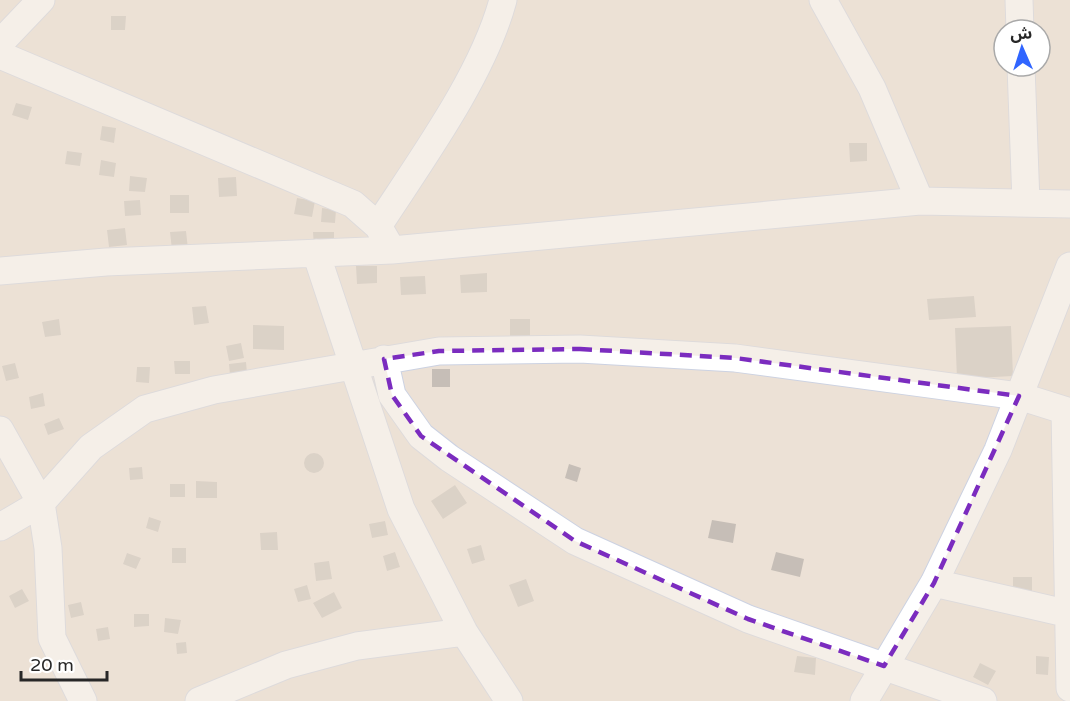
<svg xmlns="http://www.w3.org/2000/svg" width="1070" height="701" viewBox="0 0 1070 701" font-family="'Varela Round','Noto Sans Arabic',sans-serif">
  <rect width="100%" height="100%" fill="#ece1d6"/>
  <path fill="#c6beb7" d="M111,16h15l-1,14h-14z
    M16,103l16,4 -4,13 -16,-5z
    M102,126l14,2 -2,15 -14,-3z
    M849,143h18v18l-17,1z
    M67,151l15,2 -2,13 -15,-2z
    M101,160l15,3 -2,14 -15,-2z
    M130,176l17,2 -2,14 -16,-1z
    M236,177l1,19 -18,1 -1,-19z
    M170,195h19v18h-19z
    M297,198l18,3 -3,16 -18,-3z
    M140,200l1,15 -16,1 -1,-15z
    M322,208l14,2 -1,13 -14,-1z
    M125,228l2,17 -18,2 -2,-17z
    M186,231l2,18 -16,1 -2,-18z
    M313,232h21v15h-20z
    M356,266h21v17l-20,1z
    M487,273v19l-26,1 -1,-18z
    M425,276l1,18 -25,1 -1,-18z
    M974,296l2,21 -47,3 -2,-21z
    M206,306l3,17 -15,2 -2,-18z
    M59,319l2,16 -16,2 -3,-15z
    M510,319h20v19l-20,1z
    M253,325l31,1v24l-31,-1z
    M1011,326l2,50 -56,3 -2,-51z
    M241,343l3,15 -15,3 -3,-15z
    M174,361h16v13h-15z
    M246,362l1,11 -17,2 -1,-11z
    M15,363l4,15 -13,3 -4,-15z
    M137,367h13l-1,16 -13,-1z
    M432,369h18v18h-18z
    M43,393l2,13 -14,3 -2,-12z
    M59,418l5,11 -16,6 -4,-11z
    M304 463a10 10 0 1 1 20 0a10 10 0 1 1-20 0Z
    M569,464l12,4 -4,14 -12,-4z
    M142,467l1,12 -13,1 -1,-12z
    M196,481l21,1v16h-21z
    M170,484h15v13h-15z
    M455,485l12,18 -24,16 -12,-18z
    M149,517l12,4 -3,11 -12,-4z
    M712,520l24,4 -3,19 -25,-5z
    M385,521l3,14 -16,3 -3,-14z
    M277,532l1,18h-17l-1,-17z
    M481,545l4,15 -13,4 -5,-15z
    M172,548h14v15h-14z
    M395,552l5,15 -13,4 -4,-15z
    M776,552l28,7 -4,18 -29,-7z
    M127,553l14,5 -5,11 -13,-5z
    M329,561l3,18 -16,2 -2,-18z
    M1013,577h19v15h-19z
    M526,579l8,22 -16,6 -9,-22z
    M307,585l4,14 -13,3 -4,-13z
    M22,589l7,12 -14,7 -6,-12z
    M334,592l8,16 -20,10 -9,-15z
    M81,602l3,13 -13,3 -3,-13z
    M134,614h15v12l-15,1z
    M165,618l16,2 -3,14 -14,-2z
    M108,627l2,12 -12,2 -2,-12z
    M186,642l1,11 -10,1 -1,-11z
    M797,656l19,2 -1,17 -21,-3z
    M1036,656l13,1 -1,18 -12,-1z
    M980,663l16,8 -8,14 -15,-8z"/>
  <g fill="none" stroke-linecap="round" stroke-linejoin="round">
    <g stroke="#ccd2e2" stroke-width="29">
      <path id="street" d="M823,0l49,88 48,113
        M1019,0l1,30
        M0,43l41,-43
        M0,55l353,149 25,22 14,24
        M1021,66l5,137
        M378,226c43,-66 105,-151 125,-226
        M316,253l85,256 63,123 45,69
        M0,271l106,-9 286,-12 528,-49 150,3
        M384,359l8,36 29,41 28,22 126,83 173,78 235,82
        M1065,411l5,277
        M0,430l41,73 7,45 4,90 31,63
        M0,527l41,-24 50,-56 54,-38 69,-19 225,-39 141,-2 155,9 284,38 51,16
        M934,583l136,31
        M199,701l87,-36 71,-19 107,-14
        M864,701l70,-118 64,-133 72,-184"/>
    </g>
    <use href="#street" stroke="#fff" stroke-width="27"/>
  </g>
  <path d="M0 0H1070V701H0ZM580,349l155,9 284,38 -85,187 -50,83 -136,-47 -173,-78 -154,-105 -29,-41 -8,-36 55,-8z" fill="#ece1d6" fill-opacity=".55" fill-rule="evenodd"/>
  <path fill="none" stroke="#7b2cbf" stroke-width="4.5" stroke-dasharray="12 8" stroke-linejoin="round" d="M580,349l155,9 284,38 -85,187 -50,83 -136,-47 -173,-78 -154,-105 -29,-41 -8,-36 55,-8z"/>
  <g transform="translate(1022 48) rotate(357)"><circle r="28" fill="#ffffff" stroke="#a9a9a9" stroke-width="1.5"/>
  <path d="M0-4.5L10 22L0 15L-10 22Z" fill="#3065ff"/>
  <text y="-9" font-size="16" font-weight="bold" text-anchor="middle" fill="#272727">ش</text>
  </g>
  <path d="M21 671v9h86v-9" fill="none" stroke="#272727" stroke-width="3"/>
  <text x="30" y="671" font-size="18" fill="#272727" stroke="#ffffff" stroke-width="4.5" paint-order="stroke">20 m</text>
</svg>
